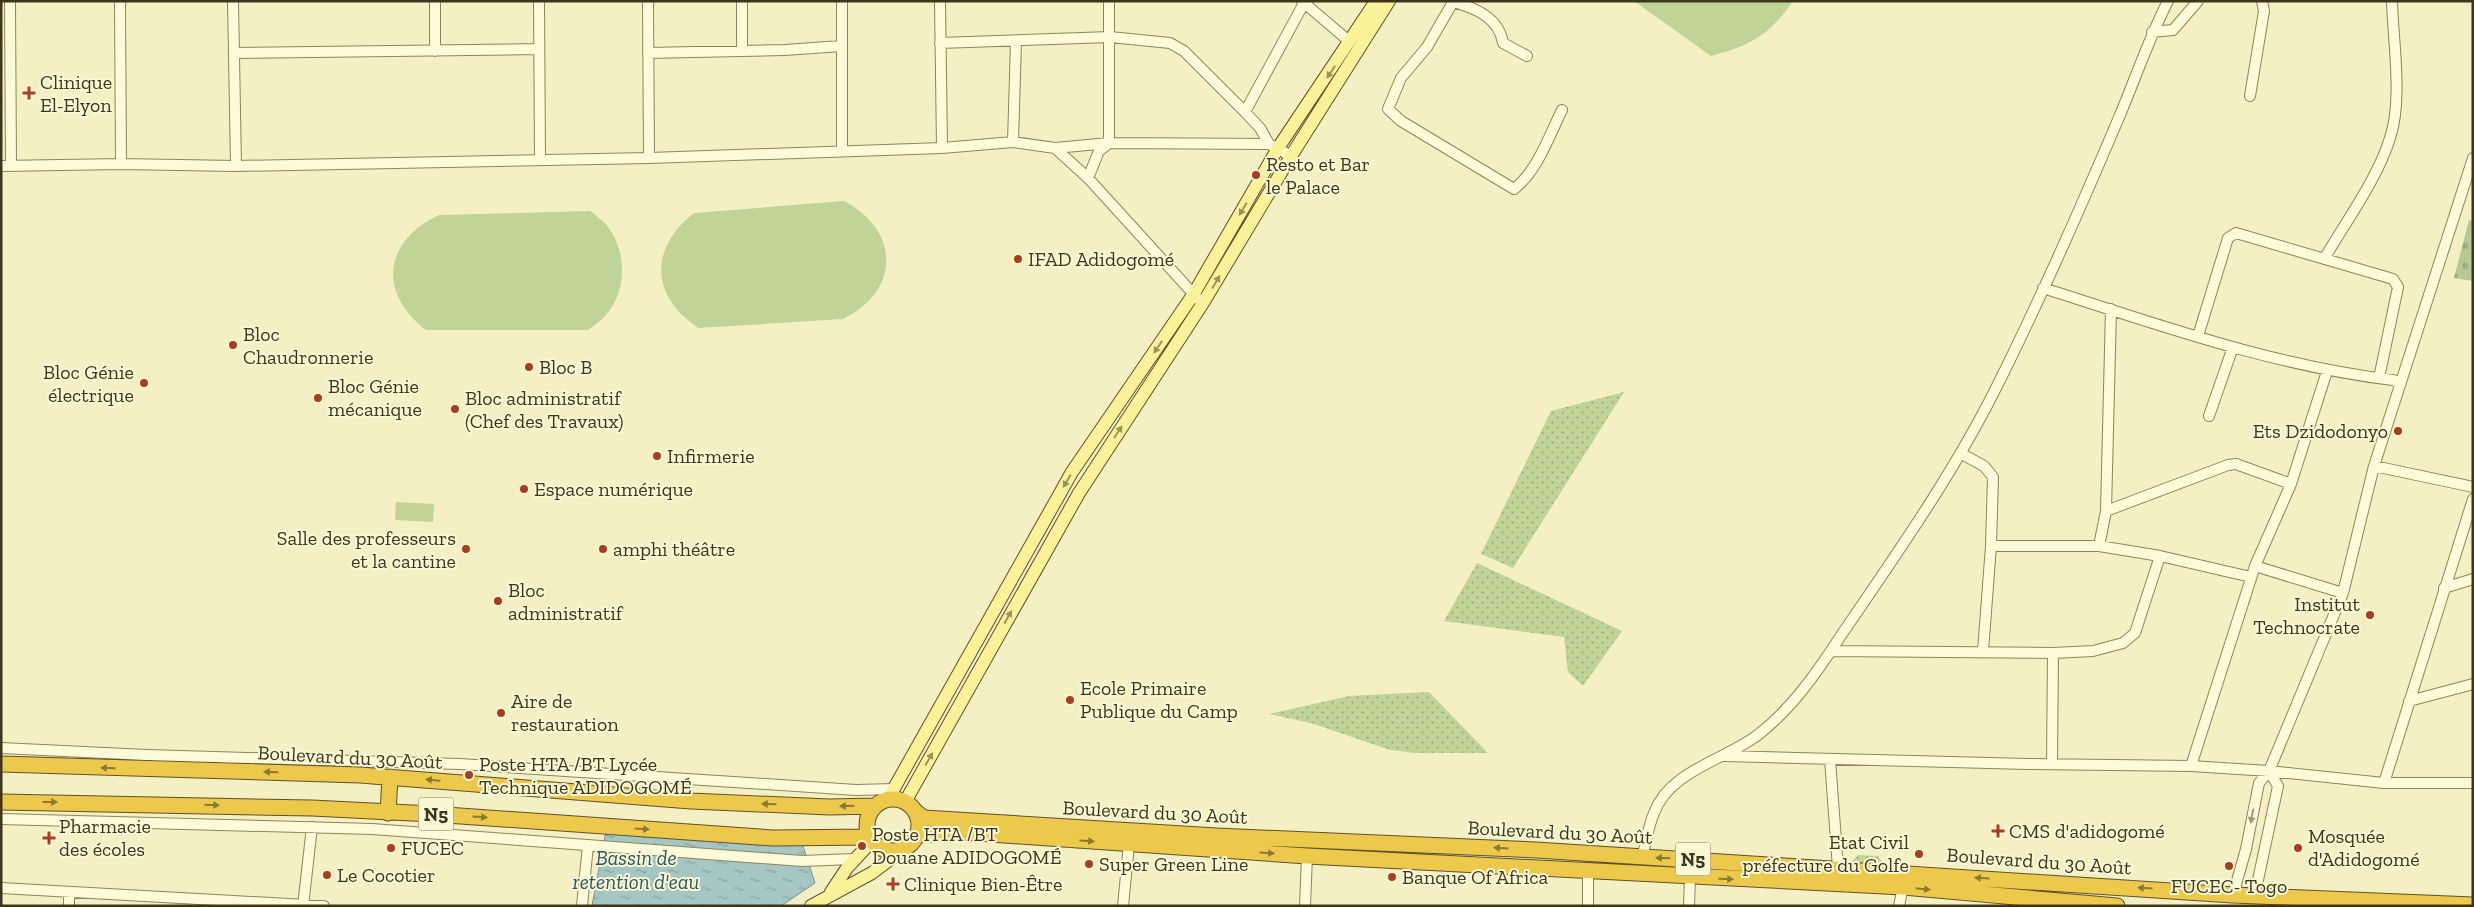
<svg xmlns="http://www.w3.org/2000/svg" width="2474" height="907" viewBox="0 0 2474 907" font-family="'Zilla Slab',serif">
  <defs>
    <pattern id="green-dots" width="8" height="8" patternUnits="userSpaceOnUse" patternTransform="scale(1.25)"><rect width="8" height="8" fill="#bfd496"/><path d="M2 2h.1M6 6h.1" fill="none" stroke="#9dad7a" stroke-width="1.8" stroke-linecap="round"/></pattern>
    <pattern id="cemetery-stones" width="16" height="16" patternUnits="userSpaceOnUse" patternTransform="scale(1.25)"><rect width="16" height="16" fill="#b7c896"/><path d="M2 7V4a2 2 0 0 1 4 0v3zM10 15v-3a2 2 0 0 1 4 0v3z" fill="#9eac81"/></pattern>
    <pattern id="water-ripples" width="26" height="14" patternUnits="userSpaceOnUse" patternTransform="scale(1.25)"><rect width="26" height="14" fill="#a6c6c4"/><path d="M2 4q2-2 4 0t4 0M15 11q2-2 4 0t4 0" fill="none" stroke="#89a29f"/></pattern>
  </defs>
  <rect width="100%" height="100%" fill="#f4f0c4"/>
  <path fill="url(#green-dots)" d="M1624,392l-111,176 -32,-14 70,-143z
    M1477,563l145,68 -39,55 -15,-14 -4,-35 -120,-16z
    M1429,692l59,61h-71l-27,-3 -79,-27 -42,-9 80,-18z
    M1858,855l19,1 8,8h-35z"/>
  <path fill="url(#cemetery-stones)" d="M2469,220l4,1v60l-19,-3z"/>
  <path fill="#bfd496" d="M1634,1h159c-23,34 -43,45 -82,55z
    M844,201c57,30 56,90 -1,118l-144,9c-49,-31 -50,-80 -5,-115z
    M591,211c5,5 13,10 17,16 19,25 19,64 -2,88 -5,6 -12,10 -18,15h-162c-49,-38 -42,-89 13,-115z
    M396,502l38,2 -1,18 -38,-2z"/>
  <path fill="url(#water-ripples)" stroke="#6c9695" d="M606,831l195,9 14,43 -34,23h-189z"/>
  <g fill="none" stroke-linecap="round" stroke-linejoin="round">
    <g stroke="#918357" stroke-width="12">
      <path id="minor" d="M10,1l1,165
        M120,1l1,163
        M233,1l3,165
        M539,1l1,159
        M648,1l1,157
        M742,1v49
        M940,1l2,147
        M1302,1l48,41
        M2152,32l21,-2 25,-29
        M940,43l170,-6 60,6 14,8 61,61 15,16 9,16
        M435,51v-50
        M234,53l305,-4
        M648,53l137,-3 56,-4
        M1527,56l-24,-13c-4,-25 -27,-35 -50,-41l-26,45 -26,31 -13,31 13,12 113,68c24,-19 35,-53 48,-79
        M2250,96l14,-85 -2,-10
        M1245,112l59,-109
        M1013,142l3,-101
        M1055,148l33,30 110,121
        M842,151v-150
        M1,166l120,-2 115,2 413,-8 293,-10 71,-6 42,6 54,-5 160,1 22,12
        M1088,178l11,-27 10,-8v-142
        M2324,259c21,-36 54,-81 66,-121 13,-39 3,-95 2,-137
        M2043,288c114,36 230,78 350,92l8,3
        M2198,336l30,-98 8,-5 157,46 5,8 -19,91
        M2209,416l24,-69
        M1962,454l22,12 9,11 -2,69 -8,105
        M2374,466l99,21
        M2106,511l5,-202
        M1991,546h108l61,10 91,21
        M2099,546l7,-35 122,-46 8,-1 55,20
        M2255,566l88,27
        M2444,588l29,-9
        M1831,651l222,2 40,-2 30,-8 12,-10 25,-77
        M2409,701l64,-17
        M1,748l146,7 313,9 396,26 38,-1
        M1725,756l303,8 163,2 78,5 115,12h89
        M1830,759l8,109
        M2052,764l1,-111
        M2191,766l64,-200 36,-82 36,-113
        M2384,783l89,-284
        M1,819l371,10 430,32 52,-2
        M1642,858c4,-15 6,-31 12,-45 16,-43 72,-53 105,-79 32,-25 57,-60 79,-94 55,-81 112,-161 156,-248 45,-89 87,-185 126,-277 16,-38 29,-77 48,-114
        M1,888l323,18
        M2255,894l23,-108 -9,-15
        M2233,895l13,-46 13,-66 10,-12 74,-178 31,-127 99,-308
        M69,906v-13
        M303,906l9,-79
        M582,906l6,-61
        M1123,906l6,-62
        M1305,906l2,-50
        M1588,906v-35
        M1689,906l1,-29
        M1899,906l4,-19"/>
    </g>
    <g stroke="#5f4f2c" stroke-width="14">
      <path id="major" d="M888,799l184,-327 121,-177 85,-147 98,-147
        M905,802l174,-309 124,-190 88,-147 98,-155
        M831,892l16,-24 25,-27
        M811,906l61,-33 33,-25"/>
    </g>
    <g stroke="#5f4f2c" stroke-width="17">
      <path id="highway" d="M1,764l359,11 331,26 138,6 46,-1
        M867 825a26 26 0 1 1 52 0a26 26 0 1 1-52 0Z
        M1,802l311,6 120,6 341,24 97,-1
        M916,812l8,6 292,18 320,14 697,45 240,10
        M388,813l2,-36
        M917,835l45,-3 345,24 596,31 214,19"/>
    </g>
    <use href="#minor" stroke="#fdfad9" stroke-width="10"/>
    <use href="#major" stroke="#faf298" stroke-width="12"/>
    <use href="#highway" stroke="#ecc94b" stroke-width="15"/>
  </g>
  <defs><path id="oneway-solid" d="M-6-.8H1V-3.2L6.5 0L1 3.2V.8H-6Z" transform="scale(1.25)"/></defs>
  <g fill="#9c945a">
    <use href="#oneway-solid" transform="translate(1331 72) rotate(124)"/>
    <use href="#oneway-solid" transform="translate(1243 209) rotate(120)"/>
    <use href="#oneway-solid" transform="translate(1216 282) rotate(-59)"/>
    <use href="#oneway-solid" transform="translate(1158 347) rotate(124)"/>
    <use href="#oneway-solid" transform="translate(1118 432) rotate(-57)"/>
    <use href="#oneway-solid" transform="translate(1067 481) rotate(120)"/>
    <use href="#oneway-solid" transform="translate(1008 617) rotate(-61)"/>
    <use href="#oneway-solid" transform="translate(929 759) rotate(-61)"/>
  </g>
  <g fill="#8d7832">
    <use href="#oneway-solid" transform="translate(108 768) rotate(-178)"/>
    <use href="#oneway-solid" transform="translate(271 772) rotate(-178)"/>
    <use href="#oneway-solid" transform="translate(433 780) rotate(-175)"/>
    <use href="#oneway-solid" transform="translate(50 802)"/>
    <use href="#oneway-solid" transform="translate(769 804) rotate(-178)"/>
    <use href="#oneway-solid" transform="translate(212 805) rotate(2)"/>
    <use href="#oneway-solid" transform="translate(847 806) rotate(178)"/>
    <use href="#oneway-solid" transform="translate(480 817) rotate(4)"/>
    <use href="#oneway-solid" transform="translate(642 829) rotate(4)"/>
    <use href="#oneway-solid" transform="translate(1087 841) rotate(4)"/>
    <use href="#oneway-solid" transform="translate(1501 848) rotate(-177)"/>
    <use href="#oneway-solid" transform="translate(1267 853) rotate(4)"/>
    <use href="#oneway-solid" transform="translate(1663 858) rotate(-178)"/>
    <use href="#oneway-solid" transform="translate(1982 878) rotate(-176)"/>
    <use href="#oneway-solid" transform="translate(1726 879) rotate(2)"/>
    <use href="#oneway-solid" transform="translate(2145 888) rotate(-176)"/>
    <use href="#oneway-solid" transform="translate(1923 889) rotate(6)"/>
  </g>
  <use fill="#9e987b" href="#oneway-solid" transform="translate(2252 816) rotate(101)"/>
  <g fill="#a83d1f" stroke="#faf7d5" stroke-width="2">
    <path d="M26.5 85.5h5v5h5v5h-5v5h-5v-5h-5v-5h5z"/>
    <circle cx="1256" cy="175" r="5"/>
    <circle cx="1018" cy="259" r="5"/>
    <circle cx="233" cy="345" r="5"/>
    <circle cx="529" cy="367" r="5"/>
    <circle cx="144" cy="383" r="5"/>
    <circle cx="318" cy="398" r="5"/>
    <circle cx="455" cy="409" r="5"/>
    <circle cx="2398" cy="431" r="5"/>
    <circle cx="657" cy="456" r="5"/>
    <circle cx="524" cy="489" r="5"/>
    <circle cx="466" cy="549" r="5"/>
    <circle cx="603" cy="549" r="5"/>
    <circle cx="498" cy="601" r="5"/>
    <circle cx="2370" cy="615" r="5"/>
    <circle cx="1070" cy="700" r="5"/>
    <circle cx="501" cy="713" r="5"/>
    <circle cx="469" cy="775" r="5"/>
    <path d="M1995.5 823.5h5v5h5v5h-5v5h-5v-5h-5v-5h5z"/>
    <path d="M46.5 830.5h5v5h5v5h-5v5h-5v-5h-5v-5h5z"/>
    <circle cx="862" cy="846" r="5"/>
    <circle cx="391" cy="848" r="5"/>
    <circle cx="2298" cy="848" r="5"/>
    <circle cx="1919" cy="854" r="5"/>
    <circle cx="1089" cy="864" r="5"/>
    <circle cx="2229" cy="866" r="5"/>
    <circle cx="327" cy="875" r="5"/>
    <circle cx="1392" cy="877" r="5"/>
    <path d="M890.5 876.5h5v5h5v5h-5v5h-5v-5h-5v-5h5z"/>
  </g>
  <g text-anchor="middle" dominant-baseline="central" stroke-width="4" stroke-linejoin="round" paint-order="stroke">
    <g fill="#faf7d5" stroke="#776f54" stroke-width="1">
      <rect x="418.5" y="797.5" width="35" height="33" rx="4"/>
      <rect x="1675.5" y="842.5" width="35" height="33" rx="4"/>
    </g>
    <g font-size="19" font-weight="bold" fill="#3f351d">
      <text x="436" y="814">N5</text>
      <text x="1693" y="859">N5</text>
    </g>
    <g font-size="20" fill="#3f351d" stroke="#faf7d5" text-anchor="start">
      <text x="40" y="82">Clinique<tspan x="40" dy="23">El-Elyon</tspan></text>
      <text x="1266" y="164">Resto et Bar<tspan x="1266" dy="23">le Palace</tspan></text>
      <text x="1028" y="259">IFAD Adidogomé</text>
      <text x="243" y="334">Bloc<tspan x="243" dy="23">Chaudronnerie</tspan></text>
      <text x="539" y="367">Bloc B</text>
      <text x="134" y="372" text-anchor="end">Bloc Génie<tspan x="134" dy="23">électrique</tspan></text>
      <text x="328" y="386">Bloc Génie<tspan x="328" dy="23">mécanique</tspan></text>
      <text x="465" y="398">Bloc administratif<tspan x="465" dy="23">(Chef des Travaux)</tspan></text>
      <text x="2388" y="431" text-anchor="end">Ets Dzidodonyo</text>
      <text x="667" y="456">Infirmerie</text>
      <text x="534" y="489">Espace numérique</text>
      <text x="456" y="538" text-anchor="end">Salle des professeurs<tspan x="456" dy="23">et la cantine</tspan></text>
      <text x="613" y="549">amphi théâtre</text>
      <text x="508" y="590">Bloc<tspan x="508" dy="23">administratif</tspan></text>
      <text x="2360" y="604" text-anchor="end">Institut<tspan x="2360" dy="23">Technocrate</tspan></text>
      <text x="1080" y="688">Ecole Primaire<tspan x="1080" dy="23">Publique du Camp</tspan></text>
      <text x="511" y="701">Aire de<tspan x="511" dy="23">restauration</tspan></text>
      <text x="479" y="764">Poste HTA /BT Lycée<tspan x="479" dy="23">Technique ADIDOGOMÉ</tspan></text>
      <text x="59" y="826">Pharmacie<tspan x="59" dy="23">des écoles</tspan></text>
      <text x="2009" y="831">CMS d'adidogomé</text>
      <text x="872" y="834">Poste HTA /BT<tspan x="872" dy="23">Douane ADIDOGOMÉ</tspan></text>
      <text x="2308" y="836">Mosquée<tspan x="2308" dy="23">d'Adidogomé</tspan></text>
      <text x="1909" y="842" text-anchor="end">Etat Civil<tspan x="1909" dy="23">préfecture du Golfe</tspan></text>
      <text x="401" y="848">FUCEC</text>
      <text x="1099" y="864">Super Green Line</text>
      <text x="337" y="875">Le Cocotier</text>
      <text x="1402" y="877">Banque Of Africa</text>
      <text x="904" y="884">Clinique Bien-Être</text>
      <text x="2229" y="886" text-anchor="middle">FUCEC- Togo</text>
    </g>
    <g font-size="20" fill="#3f351d" stroke="#faf7d5">
      <text transform="translate(350 757) rotate(3)">Boulevard du 30 Août</text>
      <text transform="translate(1155 812) rotate(3)">Boulevard du 30 Août</text>
      <text transform="translate(1560 832) rotate(3)">Boulevard du 30 Août</text>
      <text transform="translate(2039 861) rotate(4)">Boulevard du 30 Août</text>
    </g>
    <g font-size="21" font-style="italic" fill="#2b5861" stroke="#faf7d5">
      <text x="636" y="857">Bassin de<tspan x="636" dy="24">retention d'eau</tspan></text>
    </g>
  </g>
  <rect width="2474" height="907" fill="none" stroke="#3f351d" stroke-width="5"/>
</svg>
